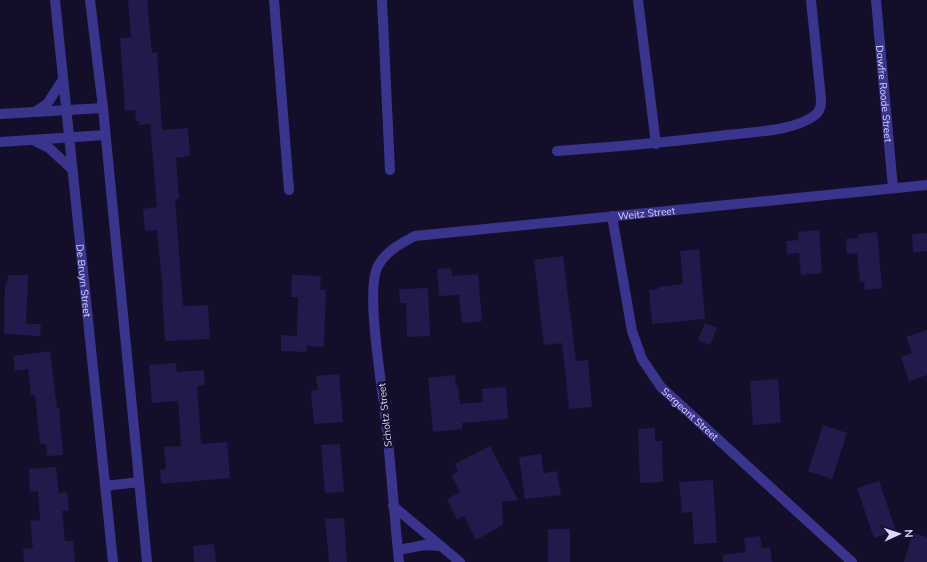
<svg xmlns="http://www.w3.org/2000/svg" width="927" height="562" viewBox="0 0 927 562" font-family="Mulish,sans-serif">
  <rect width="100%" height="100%" fill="#130e2a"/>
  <path fill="#24194c" d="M128,0h19l5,53 5,-1 5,78 26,-2 2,28 -14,2 3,41h-4l8,107 25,-1 2,34 -45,2 -3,-49h1l-6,-62 -12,1 -2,-22 14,-2 -7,-83 -11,1v-4h-3l-1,-11 -10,1 -5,-73 11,-1z
    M819,230l3,43 -21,2 -2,-22 -12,1 -1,-13 13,-1 -1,-8z
    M877,232l5,56 -17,2 -1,-8h-4l-3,-29 -10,1 -1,-15 12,-1v-4z
    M927,233v18l-14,1 -1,-18z
    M699,249l6,70 -53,5 -3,-34 9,-1v-2l25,-3 -3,-33z
    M563,256l13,105 12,-1 4,47 -23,2 -7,-66 -18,2 -10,-85z
    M451,268l1,8 26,-2 4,47 -20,2 -3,-28 -20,1 -2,-27z
    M8,275h20l-2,49h15l-1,12 -36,-2 1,-50h2z
    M292,275l29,1 -1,14h6l-2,57 -17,-1v6l-26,-1v-16l16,1 1,-39h-7z
    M428,288l2,48 -23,1 -1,-34h-6l-1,-14z
    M705,323l12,5 -7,17 -12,-5z
    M927,330v45l-18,6 -8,-24 11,-4 -6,-16z
    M50,351l7,57h2l4,47 -16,1 -1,-12h-6l-5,-49h-4l-3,-26 -13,2 -2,-15z
    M176,363l1,9 27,-2 1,15 -8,1 4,58 26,-2 3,36 -69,6 -1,-14 6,-1 -2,-22 17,-1 -3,-45 -26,2 -3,-38z
    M339,374l4,48 -29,2 -3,-33 7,-1 -2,-14z
    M455,375l1,10h2l2,19 23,-2 -1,-13 24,-2 2,32 -46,4v6l-29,3 -5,-54z
    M778,379l3,44 -28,2 -3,-44z
    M823,425l24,8 -15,46 -24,-8z
    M655,428v13h7l1,41 -23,1 -2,-54z
    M340,444l4,48 -19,1 -4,-48z
    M490,446l28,54 -16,2 1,23 -27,15 -12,-24 -7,4 -10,-21 13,-7 -9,-17 7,-3 -3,-8z
    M541,454l3,19 13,-2 4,24 -36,4 -6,-42z
    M56,467l3,26 8,-1 2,18 -7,1 3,30h8l2,21h-51l-1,-13 10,-1 -3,-27 10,-1 -2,-29 -8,1 -1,-23z
    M713,480l4,63 -23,1 -2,-32 -10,1 -3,-31z
    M879,481l17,50 -22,7 -17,-50z
    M344,518l3,44h-18l-4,-43z
    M548,529h22v33h-22z
    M913,533l14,4v25h-23z
    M760,536l2,12 8,-1 2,15h-49v-7l23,-3 -2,-14z
    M214,544l2,18h-22l-1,-16z"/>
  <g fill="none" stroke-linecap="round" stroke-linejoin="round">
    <g stroke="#3a358c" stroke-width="10">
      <path d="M274,0l15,190"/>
      <path d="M382,0l8,170"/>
      <path d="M638,0l18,144"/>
      <path id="s1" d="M876,0l17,188"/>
      <path d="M0,114l103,-6"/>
      <path d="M0,142l105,-7"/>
      <path d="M557,151c57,-4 113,-9 170,-16 24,-3 69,-4 88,-20 6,-5 6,-10 6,-16l-10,-99"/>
      <path id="s2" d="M612,216l20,115 10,28 19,28 191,175"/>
      <path d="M393,506l67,56"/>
      <path d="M398,550l27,-5 16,1"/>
      <path id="s3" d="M399,562c-5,-49 -8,-99 -14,-148 -3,-29 -20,-125 -7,-148 8,-15 22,-22 37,-30l512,-51"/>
    </g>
    <g stroke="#3a358c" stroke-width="10">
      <path id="s4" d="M55,0l58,562"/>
      <path d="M90,0l13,108 44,454"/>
      <path d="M35,112l12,-8 15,-23"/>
      <path d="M33,140l16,8 23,21"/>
      <path d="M105,486l34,-4"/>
    </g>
  </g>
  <g text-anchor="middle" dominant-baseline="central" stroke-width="4" stroke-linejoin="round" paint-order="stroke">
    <g font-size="10" fill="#dcd7ff" stroke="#130e2a">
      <text stroke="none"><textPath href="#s1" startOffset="94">Dawfre Roode Street</textPath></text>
      <text stroke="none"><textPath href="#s3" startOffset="579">Weitz Street</textPath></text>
      <text stroke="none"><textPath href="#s4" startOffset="282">De Bruyn Street</textPath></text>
      <text stroke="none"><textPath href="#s2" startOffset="220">Sergeant Street</textPath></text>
      <text transform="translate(385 415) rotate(-96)">Scholtz Street</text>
    </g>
  </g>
  <g transform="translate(899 534) rotate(87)" stroke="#130e2a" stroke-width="3" paint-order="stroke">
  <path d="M0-3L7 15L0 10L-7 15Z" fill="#dcd7ff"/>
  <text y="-6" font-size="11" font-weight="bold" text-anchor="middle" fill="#dcd7ff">N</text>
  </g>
</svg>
